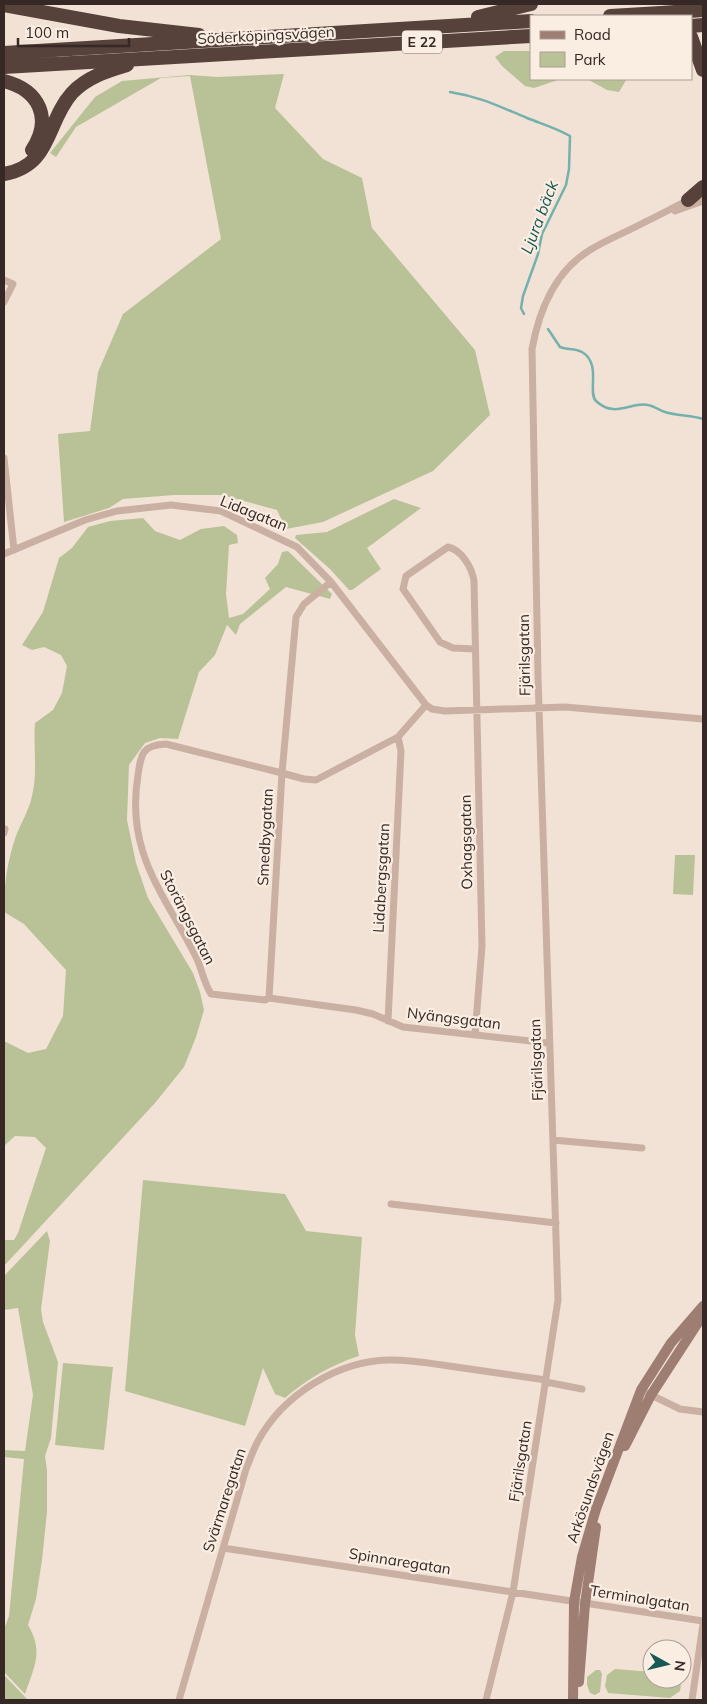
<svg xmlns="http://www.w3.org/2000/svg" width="707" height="1704" viewBox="0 0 707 1704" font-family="Mulish,sans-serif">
  <rect width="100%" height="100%" fill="#f2e2d6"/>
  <path fill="#b8c296" d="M504,51h27v28h40l-13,1 -24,8 -9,-2 -23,-20 -7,-9z
    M284,74l-9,34 48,51 39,19 10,50 103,122 15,65 -57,56 -110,51 -37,7 -9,-19 -55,-15h-48l-51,4 -14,9 -45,14 -6,-88 32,-3 8,-59 25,-58 98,-75 -31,-163 -29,2 -85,49 -20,30 -6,-4 45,-56 27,-16 67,-6 29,2z
    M587,79h39v1l-7,12 -12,-2z
    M394,499l27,9 -54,40 14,21 -29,21h-3l-19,-21 -35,-31 1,-3 31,-3z
    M143,518l12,13 25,9 21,-11 23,-3 13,9 1,8 -9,2 -3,49 3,24 14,-4 27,-25 -5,-11 13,-14 4,-12 6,-1 44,43 -2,5 -44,-12 -46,37 -4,11 -9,-10 -12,30 -16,17 -21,67 -18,-1 -15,5 -16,22 -2,55 9,43 12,35 45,75 7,19 4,18 -8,27 -12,30 -29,36 -151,163v-26h10l4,-7 28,-85 -11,-11 -20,-1 -11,10v-105l24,12 18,-4 17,-33 3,-46 -42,-46 -20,-12c0,-27 3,-50 12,-76 5,-13 13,-26 16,-40 6,-24 1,-48 3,-73l18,-13 9,-17 5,-27 -6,-11 -17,-8 -12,3 -10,-5 21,-33 16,-54 13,-10 16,-21 22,-6z
    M675,855h20l-2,40 -20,-1z
    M143,1180l142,14 21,37 56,6 -7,98 4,21c-28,9 -52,23 -74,42l-10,-4 -12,-26 -18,58 -120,-35z
    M47,1231l3,10 -9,68 2,13 15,40 -7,76 -6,18 2,14v42l-5,48 -6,39 -8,26c16,27 6,42 -3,69l-21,-22v-43l5,-13 15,-157 -20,-2v-7l21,1 8,-56 -15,-87 -14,2v-34z
    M63,1363l50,4 -9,83 -49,-5z
    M615,1669l37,3v7l30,-2 -2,14 -10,7 -62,-5 -3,-7 2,-11z
    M596,1670h4l2,4 -2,18 -5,3 -5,-2 -3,-8v-8z
    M4,1675l24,25h-24z"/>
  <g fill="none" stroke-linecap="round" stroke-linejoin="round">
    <path stroke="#74b1ad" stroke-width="2.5" d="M450,92c31,5 48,14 77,26 15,6 29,10 43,18l-1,33 -3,16 -24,49 -4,20 -15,42 -2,12 3,6
      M548,329l12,18c7,3 14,1 22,5 20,12 5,40 14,49 19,18 36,0 52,4 6,1 11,5 17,7 13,4 26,3 38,7"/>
    <path stroke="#cab0a2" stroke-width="7" d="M675,211l28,-10
      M4,280l9,4 -9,18
      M4,458l10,92
      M4,554l81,-34 32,-9 54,-6 50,6 76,36 34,35 95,123 6,4 13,2 120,-4 138,12
      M331,582l-27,22 -8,13 -14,156 -116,-29c-24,1 -25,10 -28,31 -13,79 27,119 59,184 5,11 7,24 14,35l54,6 4,-2 87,12 17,4 30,13 145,16
      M4,833l1,-4
      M269,998l13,-225 22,6 12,1 82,-43 28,-32
      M388,1021l13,-270 -3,-14
      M475,1035l7,-89 -8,-365c-2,-13 -12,-31 -26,-34l-42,29 -3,13 37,53 13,6 22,1
      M553,1140l89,8
      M391,1204l165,19
      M546,1382l36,7
      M647,1393l33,16 23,3
      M223,1548l480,73
      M179,1700l67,-231c4,-9 7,-19 12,-28 25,-46 80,-81 133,-81 25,0 48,5 72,8 28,4 55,8 83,12
      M486,1700l27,-108 45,-292 -20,-624 -6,-327c7,-38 23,-78 58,-99 17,-11 37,-18 55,-28 15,-7 29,-15 44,-22
      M692,1700l11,-76"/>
    <path stroke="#9e7e73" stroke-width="10" d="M625,1446l26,-51 52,-80
      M579,1682l6,-78 11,-77
      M573,1700l1,-98 8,-45 14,-48 45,-119 30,-47 32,-37"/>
    <path stroke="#56413b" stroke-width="14" d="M4,5l115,21 80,9
      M610,16l51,-3
      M478,17l53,-13
      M691,37l12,33
      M4,53l527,-32
      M4,67l527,-31
      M4,81c35,9 49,37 28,69
      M4,174c48,-8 42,-52 68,-81 15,-16 35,-22 55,-28
      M688,200l15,-13"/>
    <path stroke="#56413b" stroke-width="14" d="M661,13l42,-3
      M691,26l12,-1"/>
  </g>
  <g text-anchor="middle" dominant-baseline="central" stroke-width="4.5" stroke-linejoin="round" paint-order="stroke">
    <rect fill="#faede2" stroke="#70635e" stroke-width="1" x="402" y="30.5" width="40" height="23" rx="4"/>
    <g font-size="14" font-weight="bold" fill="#352825">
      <text x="422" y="42">E 22</text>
    </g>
    <g font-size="15" fill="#352825" stroke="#faede2">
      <text transform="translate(266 35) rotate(-3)">Söderköpingsvägen</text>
      <text transform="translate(254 513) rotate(22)">Lidagatan</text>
      <text transform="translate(524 655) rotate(-91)">Fjärilsgatan</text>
      <text transform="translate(265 837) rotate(-87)">Smedbygatan</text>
      <text transform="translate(466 842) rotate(-91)">Oxhagsgatan</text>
      <text transform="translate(381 878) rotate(-87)">Lidabergsgatan</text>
      <text transform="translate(188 917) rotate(63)">Storängsgatan</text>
      <text transform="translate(454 1018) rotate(7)">Nyängsgatan</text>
      <text transform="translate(536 1060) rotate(-92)">Fjärilsgatan</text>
      <text transform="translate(520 1461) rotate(-81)">Fjärilsgatan</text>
      <text transform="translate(590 1487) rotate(-71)">Arkösundsvägen</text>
      <text transform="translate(224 1500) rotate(-72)">Svärmaregatan</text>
      <text transform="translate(400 1561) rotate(9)">Spinnaregatan</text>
      <text transform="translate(640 1598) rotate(9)">Terminalgatan</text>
    </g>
    <g font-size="16" font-style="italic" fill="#185855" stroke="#faede2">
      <text transform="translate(539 217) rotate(-69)">Ljura bäck</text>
    </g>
  </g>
  <rect width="707" height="1704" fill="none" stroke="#352825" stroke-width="10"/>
  <rect x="530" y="15" width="162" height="65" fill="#faede2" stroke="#ab9e96"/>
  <rect x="540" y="31" width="25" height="8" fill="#9e7e73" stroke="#ab9e96"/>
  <text x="574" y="40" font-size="15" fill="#352825">Road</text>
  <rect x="540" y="52" width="25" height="15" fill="#b8c296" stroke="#ab9e96"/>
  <text x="574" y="65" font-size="15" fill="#352825">Park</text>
  <g transform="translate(667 1664) rotate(98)"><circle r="24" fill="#faede2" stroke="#ab9e96"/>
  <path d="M0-4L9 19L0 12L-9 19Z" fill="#185855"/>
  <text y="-8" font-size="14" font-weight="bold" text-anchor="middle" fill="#352825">N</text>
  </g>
  <path d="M18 38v8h111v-8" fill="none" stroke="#352825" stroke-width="2.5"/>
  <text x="25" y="38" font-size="15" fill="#352825" stroke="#faede2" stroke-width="4" paint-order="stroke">100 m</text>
</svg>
